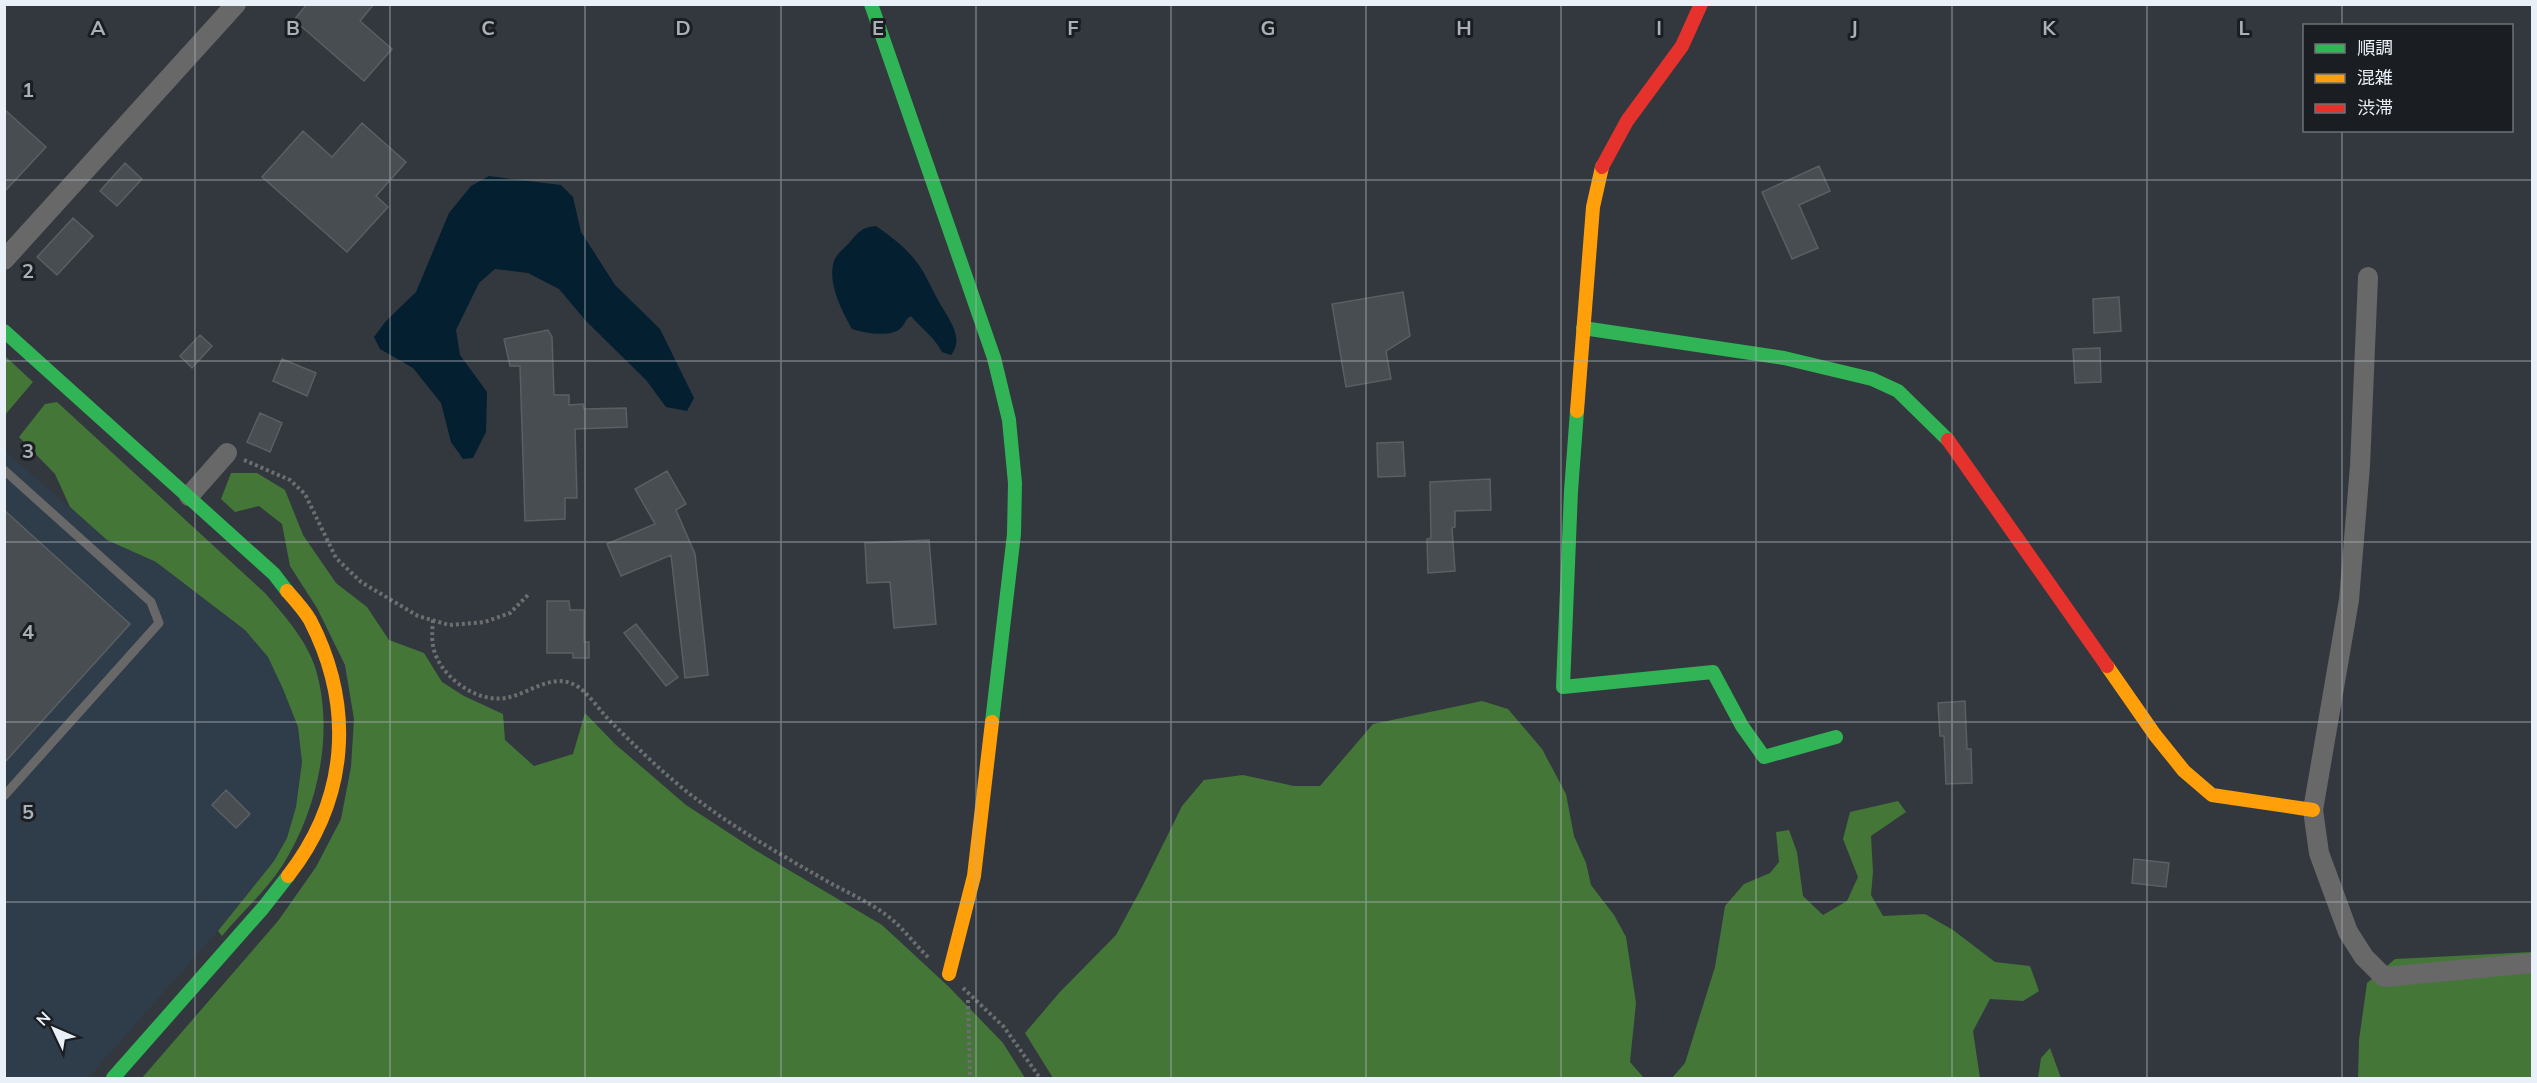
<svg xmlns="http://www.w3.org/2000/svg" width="2537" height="1083" viewBox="0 0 2537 1083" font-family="Mulish,'Noto Sans JP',sans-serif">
  <rect width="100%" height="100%" fill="#32383e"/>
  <path fill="#2f3c4a" d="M4,450l103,90 49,22 89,68 23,27 15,32 15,38 4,35 -6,45 -9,31 -13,23 -56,70 -130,147h-83z"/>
  <path fill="#447638" d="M5,356l28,26 -28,33z
    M57,402l208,191c18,21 39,44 49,71 22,65 4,146 -32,202 -16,25 -41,47 -60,70l-4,-5 56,-70 13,-23 9,-31 6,-45 -4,-35 -15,-38 -15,-32 -23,-27 -89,-68 -49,-22 -37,-33 -15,-33 -36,-37 26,-33z
    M231,473h26l28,17 18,45 33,48 31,24 22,33 35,13 18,29 22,14 39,18 2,26 29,26 39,-12 12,-41 30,31 71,61 69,45 127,75 67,62 54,56 22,35h-883l136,-157 38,-54 25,-48 10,-52 3,-48 -9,-54 -28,-57 -27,-42 -8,-42 -23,-18 -24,6 -14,-13z
    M1482,701l26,8 34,40 24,45 8,42 12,27 5,22 23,30 12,22 10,66 -6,59 14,16h-591l-28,-45 34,-40 57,-58 26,-48 40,-81 22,-26 39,-5 51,11h26l53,-62z
    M1898,801l8,11 -35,24 2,36 -2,23 12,21 42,-2 28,16 42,32 35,4 9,25 -16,10 -33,-2 -17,32 7,47h-308l13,-15 30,-96 10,-61 19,-22 26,-11 9,-11 -3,-30 13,-2 8,22 6,44 20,19 24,-14 11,-24 -15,-38 7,-27z
    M2532,952v126h-174l1,-38 8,-57 28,-24z
    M2050,1048l11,30h-23l3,-20z"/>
  <path fill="#041f2f" d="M489,176l72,9 12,12 8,35 34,53 45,44 34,69 -7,13 -21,-4 -20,-27 -60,-59 -27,-32 -31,-16 -33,-4 -16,14 -23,47 4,25 27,37 -1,40 -13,26 -10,1 -12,-17 -10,-39 -28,-35 -33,-19 -6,-12 12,-16 30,-29 33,-79 22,-27z
    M876,226c13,9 29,21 39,34 10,12 15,26 23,40 8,16 28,37 13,55l-9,-3c-7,-14 -21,-24 -31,-36 -7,4 -5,7 -10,12 -10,10 -37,5 -49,1 -10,-18 -25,-46 -18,-68 3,-8 10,-12 15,-18 10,-11 11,-15 27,-17z"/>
  <path fill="#484d51" stroke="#5a5f63" stroke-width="1.5" d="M307,4h67l-14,17 32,28 -28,32 -70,-61z
    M4,109l42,38 -42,45z
    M362,123l44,39 -30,34 12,11 -41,45 -85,-75 41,-46 29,26z
    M125,163l17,16 -25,27 -17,-15z
    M1819,166l11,25 -31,14 19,43 -26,11 -30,-67z
    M73,218l20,18 -36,39 -20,-18z
    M1403,292l7,44 -24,15 5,28 -45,8 -14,-83z
    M2119,297l2,34 -27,2 -1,-34z
    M548,330l4,7 2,58h15v10l14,-1 1,5 42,-1 1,19 -52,2 2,69h-12v21l-40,2 -5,-155h-10l-6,-27z
    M200,335l12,11 -20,22 -12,-12z
    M2100,348l1,34 -26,1 -2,-34z
    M282,359l34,14 -9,23 -34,-15z
    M260,413l22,10 -12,29 -23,-10z
    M1403,442l2,34 -27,1 -1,-34z
    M667,471l19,33 -10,6 19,44 13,121 -23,3 -14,-123 -50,21 -14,-32 48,-20 -20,-35z
    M1490,479l1,31 -36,1v16l-3,1 3,43 -27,2 -1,-34 4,-1 -1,-56z
    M4,510l126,114 -126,139z
    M929,540l7,84 -42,4 -4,-46 -23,1 -2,-40z
    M547,601h22l1,9h14v32h5v16h-16v-5h-26z
    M636,624l42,53 -12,9 -42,-53z
    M1965,701l2,48h4l1,34 -26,1 -2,-48h-4l-2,-33z
    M226,790l24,24 -14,14 -24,-23z
    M2134,859l35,4 -3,24 -34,-4z"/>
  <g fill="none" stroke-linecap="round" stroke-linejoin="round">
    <path stroke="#6d6e6f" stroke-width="4" stroke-dasharray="3 3" stroke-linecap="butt" d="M244,460l46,20 15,14 31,64 25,24 57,34 31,9 36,-3 25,-9 20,-20
      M433,620c-1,13 -2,24 3,36 11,26 46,49 74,41 21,-5 43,-24 65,-12 11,5 26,27 35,36 25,25 56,55 85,77 38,29 81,54 123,78 23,14 49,24 71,41 15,12 27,29 41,42
      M963,988l41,39 36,51
      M968,1000l2,78"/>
    <path stroke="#696868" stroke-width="9" d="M4,470l147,132 8,21 -155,173"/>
    <path stroke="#696868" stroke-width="20" d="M4,260l232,-256
      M2368,277l-8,189 -11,134 -36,210 6,43 29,79 16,25 20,20 148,-14
      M189,496l38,-43"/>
    <path stroke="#30b455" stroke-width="14" d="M871,4l123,354 15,62 6,63 -1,51 -22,188
      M1583,328l201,30 88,21 26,12 50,49
      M4,331l270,243 13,17
      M1577,411l-6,80 -8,196 150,-15 29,54 22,31 72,-20
      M113,1078l150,-170 25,-32"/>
    <path stroke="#ff9f0a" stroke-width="14" d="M1577,411l16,-204 9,-40
      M287,591c8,9 17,19 23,29 45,87 38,179 -22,256
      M2107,666l48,69 29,36 28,24 101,15
      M949,974l25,-98 18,-154"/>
    <path stroke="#e5322d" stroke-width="14" d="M1602,167l25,-46 55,-75 19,-42
      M1948,440l159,226"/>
  </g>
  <path fill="none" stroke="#aab0b6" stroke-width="1.5" stroke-opacity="0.55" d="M195,4v1074M390,4v1074M585,4v1074M781,4v1074M976,4v1074M1171,4v1074M1366,4v1074M1561,4v1074M1756,4v1074M1952,4v1074M2147,4v1074M2342,4v22M2342,130v948M4,180h2528M4,361h2528M4,542h2528M4,722h2528M4,902h2528"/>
  <g font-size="20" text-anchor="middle" font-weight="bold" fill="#aab0b6" stroke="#1a1e23" stroke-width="6" stroke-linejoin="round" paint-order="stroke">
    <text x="98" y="35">A</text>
    <text x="293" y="35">B</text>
    <text x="488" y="35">C</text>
    <text x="683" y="35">D</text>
    <text x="878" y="35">E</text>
    <text x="1073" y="35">F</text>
    <text x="1268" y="35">G</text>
    <text x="1464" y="35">H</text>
    <text x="1659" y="35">I</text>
    <text x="1854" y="35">J</text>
    <text x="2049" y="35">K</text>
    <text x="2244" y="35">L</text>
    <text x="28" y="97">1</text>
    <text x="28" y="278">2</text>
    <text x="28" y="458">3</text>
    <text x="28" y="639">4</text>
    <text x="28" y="819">5</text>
  </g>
  <rect width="2537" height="1083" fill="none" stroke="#eaf0f7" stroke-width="12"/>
  <rect x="2303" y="24" width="210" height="108" fill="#1a1e23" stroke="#6d7278" stroke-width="1.5"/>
  <rect x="2315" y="44" width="30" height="9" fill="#30b455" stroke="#6d7278" stroke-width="1.5"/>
  <text x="2357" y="54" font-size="18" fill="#eaf0f7">順調</text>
  <rect x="2315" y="74" width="30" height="9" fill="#ff9f0a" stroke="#6d7278" stroke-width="1.5"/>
  <text x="2357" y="84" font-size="18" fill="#eaf0f7">混雑</text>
  <rect x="2315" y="104" width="30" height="9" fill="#e5322d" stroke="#6d7278" stroke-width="1.5"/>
  <text x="2357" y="114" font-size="18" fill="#eaf0f7">渋滞</text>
  <g transform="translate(54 1029) rotate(314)" stroke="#1a1e23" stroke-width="4.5" paint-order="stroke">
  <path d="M0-4.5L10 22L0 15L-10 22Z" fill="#eaf0f7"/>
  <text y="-9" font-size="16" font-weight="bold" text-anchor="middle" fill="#eaf0f7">N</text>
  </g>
</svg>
